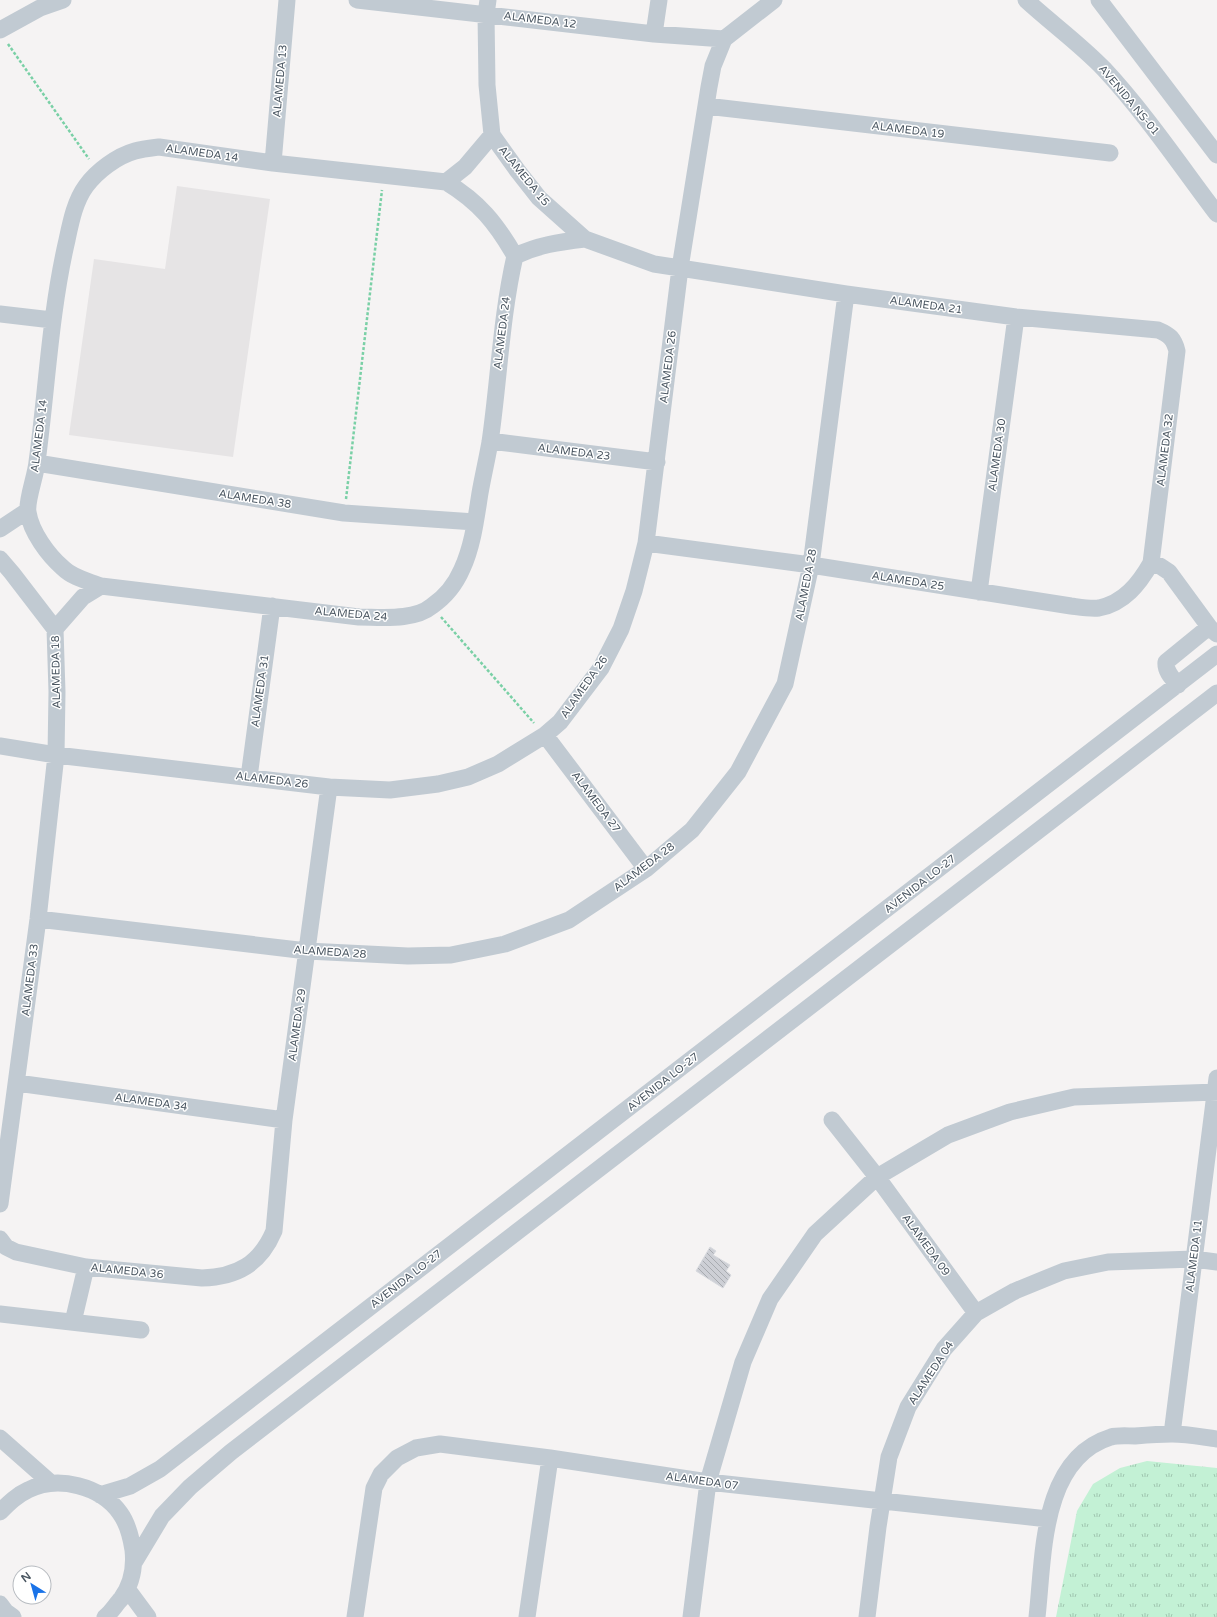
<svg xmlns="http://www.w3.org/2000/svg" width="1217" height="1617" viewBox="0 0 1217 1617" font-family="'Varela Round',sans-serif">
  <defs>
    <pattern id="park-tufts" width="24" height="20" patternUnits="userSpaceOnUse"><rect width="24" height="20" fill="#c3f1d5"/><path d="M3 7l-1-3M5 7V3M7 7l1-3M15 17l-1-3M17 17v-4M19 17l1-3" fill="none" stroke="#a0c6b0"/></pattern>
    <pattern id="building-back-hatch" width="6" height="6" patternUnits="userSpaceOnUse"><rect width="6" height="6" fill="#cdcfd5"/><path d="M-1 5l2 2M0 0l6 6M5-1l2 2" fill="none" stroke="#a8abb0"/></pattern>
  </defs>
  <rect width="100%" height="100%" fill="#f5f3f3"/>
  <path fill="#e6e4e5" d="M177,186l93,13 -37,258 -164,-22 25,-176 71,10z"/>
  <path fill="url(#park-tufts)" d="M1147,1461l70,7v149h-161l21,-106 16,-27 27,-16z"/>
  <path fill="url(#building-back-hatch)" stroke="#d7d9de" d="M710,1247l6,4 -3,4 17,10 -4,6 5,4 -8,13 -27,-17z"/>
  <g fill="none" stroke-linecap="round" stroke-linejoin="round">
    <path stroke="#7ad0a6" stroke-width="2.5" stroke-dasharray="3 2" stroke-linecap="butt" d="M8,44l81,115
      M346,499l36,-309
      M441,617l93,106"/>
    <path stroke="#c1cad2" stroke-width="17" d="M357,0l297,34 70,5
      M488,0l-2,14 1,71 5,50 25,35 22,28 46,41 69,25 26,4 166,26 170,23 142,13c12,5 16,9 19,21l-26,212c-12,21 -27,40 -52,45 -9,1 -20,-1 -28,-2l-260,-41 -165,-22
      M1026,0c25,23 54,44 78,69 41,44 76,96 113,145
      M1099,0l118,155
      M0,30l40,-22 23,-8
      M654,34l5,-34
      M724,39l50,-39
      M706,106l404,47
      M159,147l114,16 173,19c33,20 50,41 69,74 -14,61 -16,124 -25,186 -3,17 -7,34 -10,51 -4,25 -7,52 -18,76 -6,14 -17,28 -30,37 -18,15 -51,11 -73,11l-258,-31c-13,-5 -28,-8 -38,-18 -15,-13 -32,-36 -35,-56 -2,-11 8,-37 9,-50 10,-74 13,-149 30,-222 4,-19 8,-39 19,-54 11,-15 31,-30 49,-35 7,-2 16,-3 24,-4z
      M273,163l14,-163
      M446,182l19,-15 27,-32
      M515,256c23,-11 44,-14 70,-17
      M0,314l52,6
      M490,441l167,21
      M37,463l307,50 131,9
      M0,529l27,-18
      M0,559l12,14 43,56 2,63 -1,63 -18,164 -38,285
      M1151,563l9,3 9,6 41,56
      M979,592l37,-275
      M55,629l28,-32 18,-11
      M1178,685c-6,-7 -13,-14 -12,-23l38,-31 6,-3 7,6
      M545,735l101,134
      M0,746l56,9 273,32 61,3 48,-6 30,-7 30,-13 47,-29 15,-13 41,-54 20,-39 13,-38 12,-48 34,-275 29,-181 4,-21 11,-27
      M249,777l23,-171
      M38,919l269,32 101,5 43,-1 54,-11 64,-24 77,-51 46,-39 46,-58 47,-88 26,-119 35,-271
      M17,1083l267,37
      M832,1120l45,57 99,136
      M0,1239l6,8 10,5 70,15 116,11c35,-1 58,-14 72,-47l10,-111 45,-333
      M0,1314l141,16
      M73,1322l13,-55
      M1172,1434l45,-356
      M0,1438l51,45
      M100,1495l30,-9 30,-17 1057,-815
      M0,1512c9,-9 17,-17 28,-22 30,-15 73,-4 92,23 8,11 11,24 13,37 2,18 -1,34 -12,49 -5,5 -10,14 -16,18
      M135,1561l27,-45 28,-29 41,-35 986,-759
      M128,1590l20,27
      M0,1604l6,8 7,5
      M355,1617l19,-129 7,-14 16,-16 19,-10 24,-4 110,14 158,24 340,37
      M527,1617l23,-159
      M691,1617l17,-135 35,-120 27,-63 45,-65 62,-57 71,-42 62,-23 64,-15 143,-5
      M867,1617l11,-90 11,-70 19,-50 36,-58 32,-36 39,-22 49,-20 44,-9 86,-3 23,3
      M1037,1617c7,-60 3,-158 74,-180 7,-2 16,-1 24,-1 12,-1 24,-2 37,-2 15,0 30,3 45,5"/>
  </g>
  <g text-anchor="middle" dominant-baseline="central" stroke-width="3" stroke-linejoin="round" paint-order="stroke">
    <g font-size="11" fill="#4a5661" stroke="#fff">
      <text transform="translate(540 20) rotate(7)">ALAMEDA 12</text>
      <text transform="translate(280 81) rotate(-85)">ALAMEDA 13</text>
      <text transform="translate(1129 100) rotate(50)">AVENIDA NS-01</text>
      <text transform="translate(908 130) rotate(7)">ALAMEDA 19</text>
      <text transform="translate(202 153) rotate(8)">ALAMEDA 14</text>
      <text transform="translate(524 176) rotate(51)">ALAMEDA 15</text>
      <text transform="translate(926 305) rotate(8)">ALAMEDA 21</text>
      <text transform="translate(502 333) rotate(-83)">ALAMEDA 24</text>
      <text transform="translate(668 367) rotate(-83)">ALAMEDA 26</text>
      <text transform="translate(39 436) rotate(-83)">ALAMEDA 14</text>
      <text transform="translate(1165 450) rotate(-83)">ALAMEDA 32</text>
      <text transform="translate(574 452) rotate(7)">ALAMEDA 23</text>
      <text transform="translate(997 455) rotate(-82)">ALAMEDA 30</text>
      <text transform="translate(255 499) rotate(9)">ALAMEDA 38</text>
      <text transform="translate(908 581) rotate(9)">ALAMEDA 25</text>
      <text transform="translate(806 585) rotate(-79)">ALAMEDA 28</text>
      <text transform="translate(351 614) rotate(5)">ALAMEDA 24</text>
      <text transform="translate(56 672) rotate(-91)">ALAMEDA 18</text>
      <text transform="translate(584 687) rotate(-55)">ALAMEDA 26</text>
      <text transform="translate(260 691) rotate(-82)">ALAMEDA 31</text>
      <text transform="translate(272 780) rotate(7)">ALAMEDA 26</text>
      <text transform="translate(596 802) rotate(53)">ALAMEDA 27</text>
      <text transform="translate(644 867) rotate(-37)">ALAMEDA 28</text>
      <text transform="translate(920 884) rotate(-38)">AVENIDA LO-27</text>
      <text transform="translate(330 952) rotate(4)">ALAMEDA 28</text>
      <text transform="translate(30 980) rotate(-83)">ALAMEDA 33</text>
      <text transform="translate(297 1025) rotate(-82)">ALAMEDA 29</text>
      <text transform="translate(663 1082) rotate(-38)">AVENIDA LO-27</text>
      <text transform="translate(151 1102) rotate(8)">ALAMEDA 34</text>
      <text transform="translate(926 1245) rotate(54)">ALAMEDA 09</text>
      <text transform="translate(1194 1256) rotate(-83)">ALAMEDA 11</text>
      <text transform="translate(127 1271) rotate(6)">ALAMEDA 36</text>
      <text transform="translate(406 1279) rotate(-38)">AVENIDA LO-27</text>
      <text transform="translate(931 1373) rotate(-57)">ALAMEDA 04</text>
      <text transform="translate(702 1481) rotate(8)">ALAMEDA 07</text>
    </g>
  </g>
  <g transform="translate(32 1585) rotate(323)"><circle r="19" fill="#ffffff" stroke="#b7bbc0"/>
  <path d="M0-3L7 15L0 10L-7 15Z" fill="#1a73e8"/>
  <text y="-6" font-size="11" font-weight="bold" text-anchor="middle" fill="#4a5661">N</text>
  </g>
</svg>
